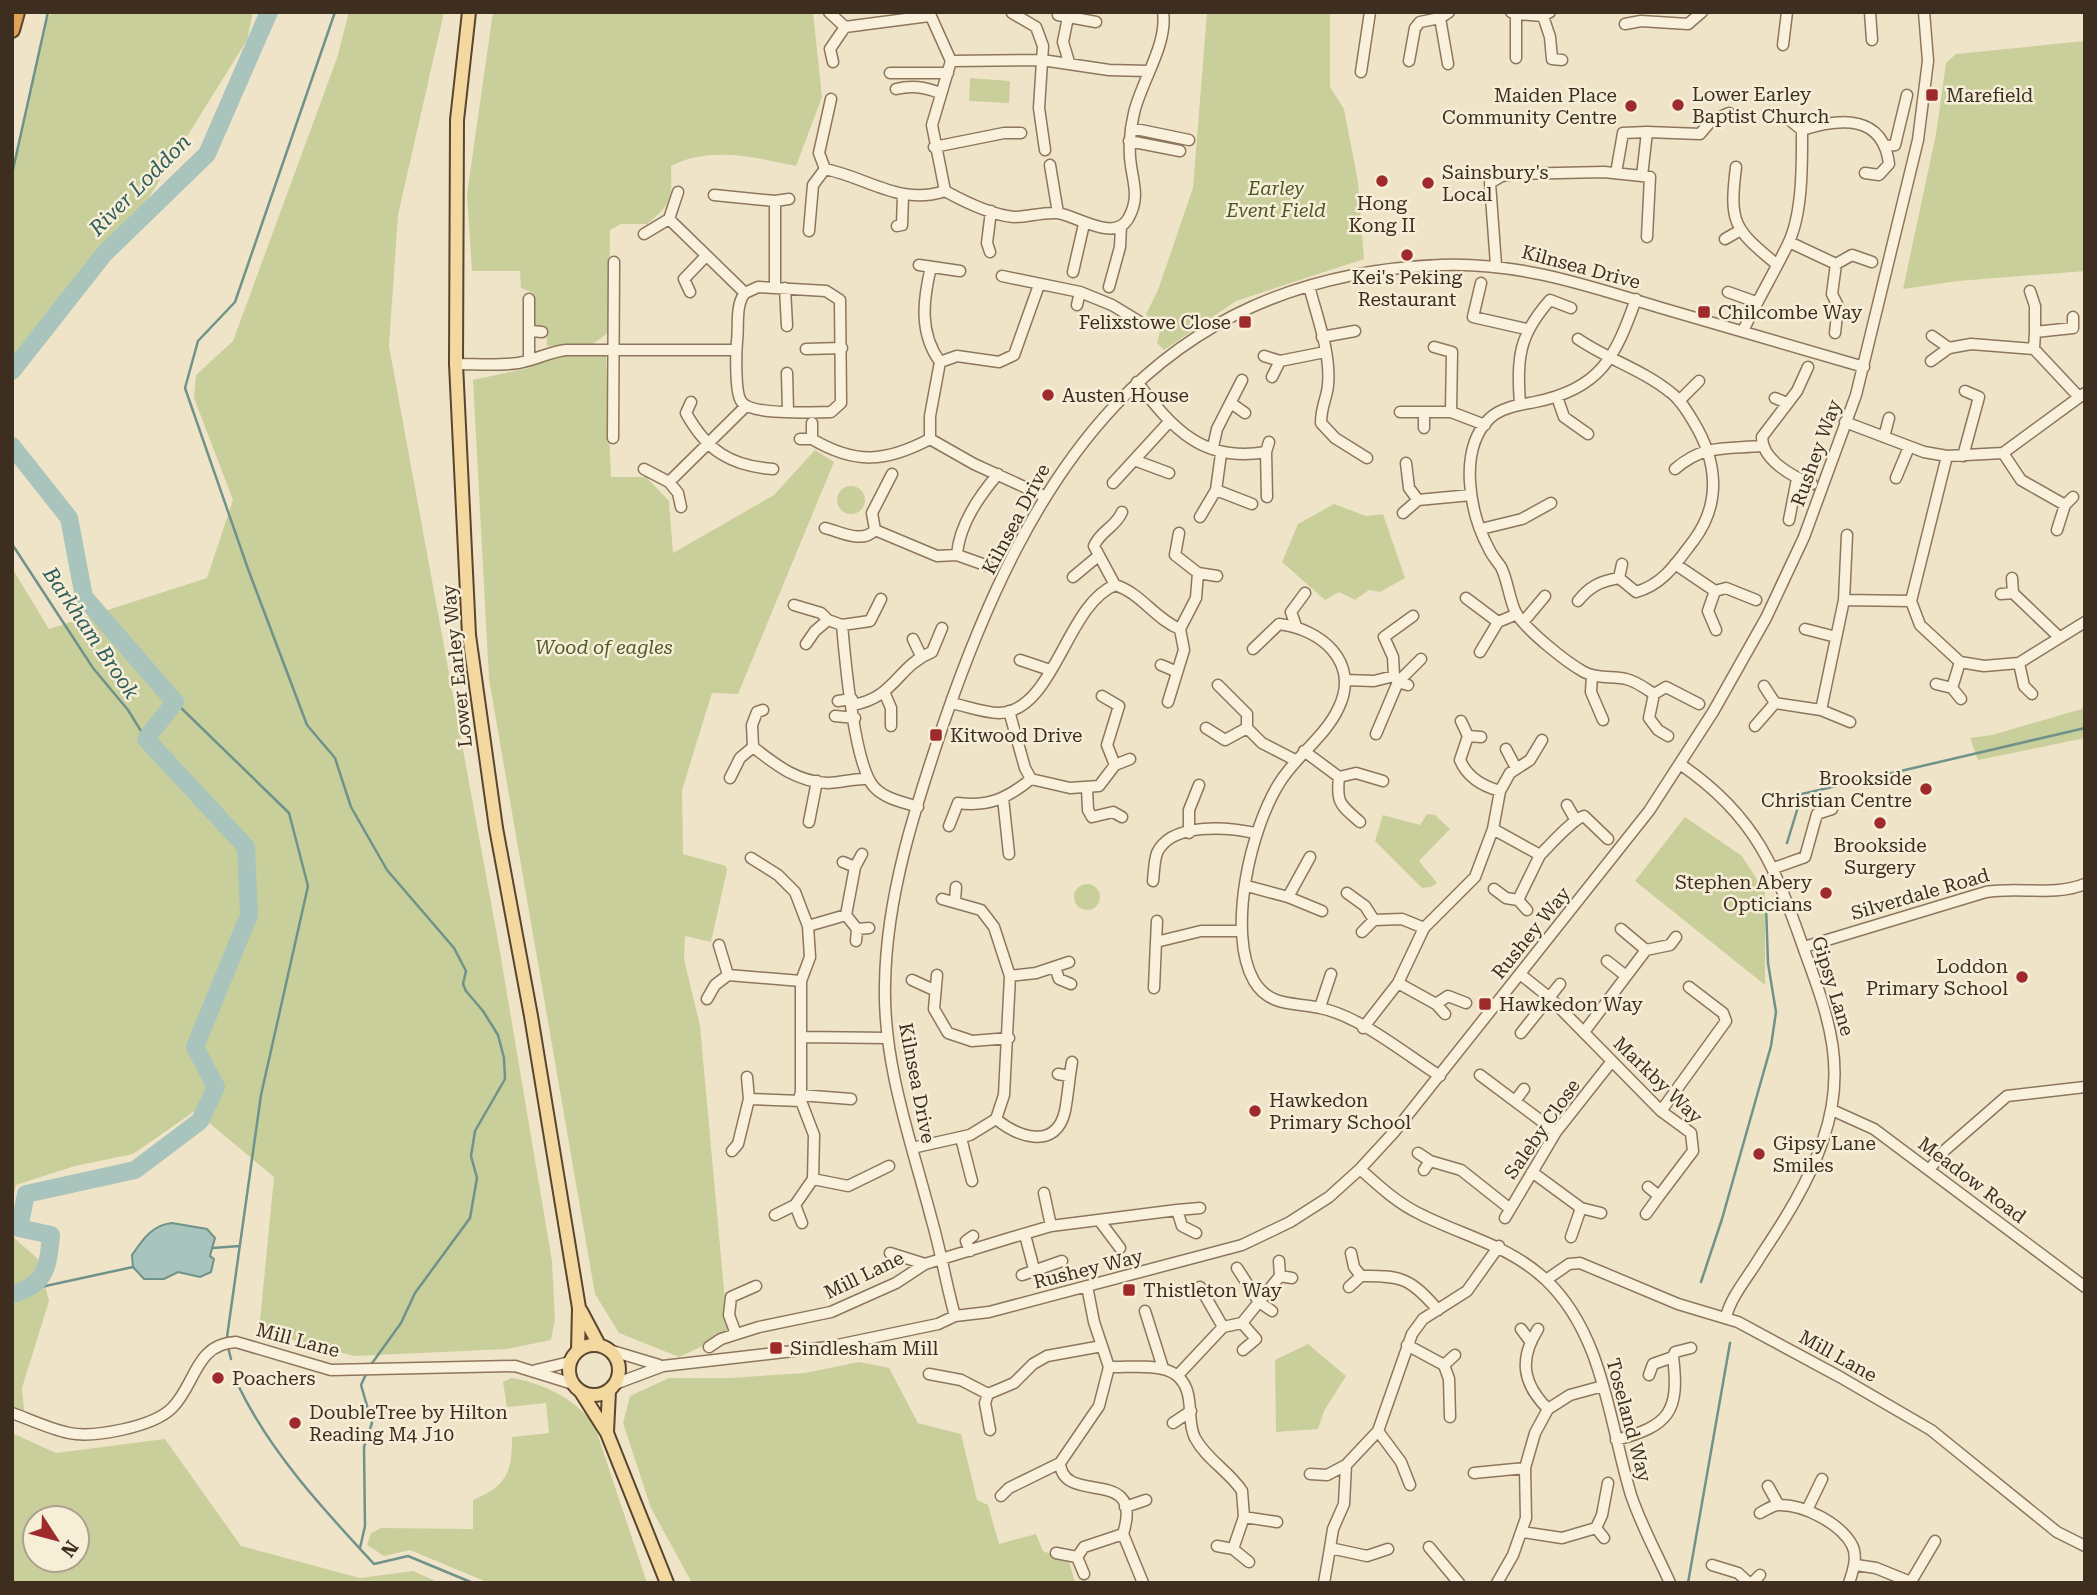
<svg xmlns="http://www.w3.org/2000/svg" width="2097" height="1595" viewBox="0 0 2097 1595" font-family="'Roboto Serif',serif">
  <rect width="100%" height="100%" fill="#f0e4c8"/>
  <path fill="#c9cf9b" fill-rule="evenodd" d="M57,12h196l-6,28 -99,159 -136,166v-194l36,-155z
    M349,12h95l-46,203 -9,131 110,600 53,315 3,58 -4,21 -44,9 -153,7 -95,-25 15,-154 -79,-66 -62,43 -58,12 -59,19 -4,18v-635l37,61 158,-51 26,-78 -39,-102 2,-23 37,-34 104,-283z
    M493,12h320l9,85 -26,69c-41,-9 -87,-20 -125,0 1,31 1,38 -24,58h-26l-11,6 -1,102 -16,12 -46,2 -1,-17 -11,-3 -2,-33 -12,-5 -1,-17h-48l-5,-77z
    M1207,12h123v75l14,22 14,73 6,77 -128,42 -72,49 -7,-7 3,-11 -14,-18 12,-24 35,-102z
    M2085,41v230l-127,10 -55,8 33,-155 10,-71 10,-9z
    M970,78l40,3 -1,22 -40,-2z
    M554,355l52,1 5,121h35l23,24 4,52 101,-58 41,-45 19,12 -96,232 -26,-1 -30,97 1,64 43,12 1,4 -16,72 -26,-6 -1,23 16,67 28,308 -49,23 -60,-24 -24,-39 -106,-615 -16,-299 56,-12z
    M837 500a14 14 0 1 1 28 0a14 14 0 1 1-28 0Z
    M1334,504l32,12 17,-2 22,64 -25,14 -11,-2 -14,10 -16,-8 -14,8 -43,-38 16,-38z
    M2085,708v30l-107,22 -8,-22 22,-3z
    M1427,814l8,1 15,14 -31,32 18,22 -6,4 -9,1 -47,-47 8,-26 37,10z
    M1685,817l57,39 23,36v93l-130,-104z
    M1074 897a13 13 0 1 1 26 0a13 13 0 1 1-26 0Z
    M12,1236l26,23 11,42 -27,87 2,22 -12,2z
    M1308,1344l38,32 -22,35 -6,18 -42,3 -1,-72z
    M859,1362l30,6 29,55 43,11 16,66 11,5 11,39 37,-10 7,17 26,10 6,22h-383l-41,-75 -28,-85 7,-27 39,-18h61l75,-5z
    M511,1378c33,5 62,20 83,46l53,159h-158l-79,-33 -26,6 -17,-11 4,-12 10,-5 92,1v-29c34,-15 39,-27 39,-63l37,-4 -3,-30 -39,4 -4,-25z
    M12,1433l44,20 109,-14 76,107 119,32 53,-7 27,12h-428zM35,1518h42v42h-42z"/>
  <path fill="#a9c4bc" stroke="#6f938a" stroke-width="2" d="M172,1223l35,6 8,9 -5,18 4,3 -3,13 -11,5 -22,-5 -14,7h-20l-11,-12 -1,-12c11,-16 20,-30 40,-32z"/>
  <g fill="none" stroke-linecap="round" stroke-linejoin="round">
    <path stroke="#6f938a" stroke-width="2.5" d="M335,12l-100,290 -37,39 -13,47 63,181 59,156 28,33 16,49 36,63 67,78 12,23 -3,13 3,7 17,20 15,24 6,23 1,21 -30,52 -4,25 6,22 -7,40 -55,75 -14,30 -31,43
      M12,174l36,-162
      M12,544l81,124 35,42 18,29
      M175,702l114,111 19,73 -47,209 -34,242
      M1787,843l15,-49 283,-66
      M212,1248l28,-2
      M1701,1282l21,-63 49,-173 5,-34 -8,-49 -2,-58
      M27,1290l106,-23
      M228,1347l3,12
      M237,1383c32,68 86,126 137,181l34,-8 65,27
      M360,1548l5,-22 -1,-79 8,-24 -11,-38 6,-13
      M1688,1583l42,-240"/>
    <path stroke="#a9c4bc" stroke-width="18" d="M12,371l92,-117 103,-100 62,-142
      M12,446l57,72 15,79 91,105 -29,37 100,108 3,68 -54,132 21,40 -16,34 -65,49 -109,24 -7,34 32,7c-3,31 -4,50 -39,59"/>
    <g stroke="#8d765c" stroke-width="13">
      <path id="minor" d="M829,12l16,15
        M929,12l22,49 -19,64 13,66c20,11 46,24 69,26 14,0 28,-5 43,-4 19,2 59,31 72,4 10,-18 5,-32 2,-51 -3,-18 -1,-35 3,-53 7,-31 34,-69 29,-101
        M1511,12l5,2v44
        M1870,12l2,28
        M1012,13l24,14 7,19 -4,62 6,42
        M1516,14l27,2 7,-4
        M1058,15l38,7
        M1543,16l7,21 2,22 10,1
        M1068,17l-5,25 6,20
        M1625,24l16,-3 47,3 14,-12
        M1783,45l4,-33
        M951,61l91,-1 67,10 39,1
        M1409,61l6,-33 5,-6 20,-4
        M833,62l-3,-13 15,-22 84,-11
        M1448,64l-8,-46 9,-6
        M1361,72l9,-60
        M890,73h58
        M896,89c16,-4 28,-2 44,4
        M1787,118l15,12
        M1131,128l58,12
        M1129,141l51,10
        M1887,146l8,-1 12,-50
        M934,147l70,-14h17
        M1050,165l8,48
        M1736,167c-7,56 -2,62 39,96
        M825,169l-6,-16 12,-54
        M1616,173l7,-40 24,-1
        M1642,176l8,1 -3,60
        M714,195l61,6v87
        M775,201l14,-2
        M669,219l9,-27
        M897,226l5,-1 1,-29
        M809,231l4,-46 12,-16c44,9 75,37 120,22
        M644,234l25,-15 76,74
        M1725,239l14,-8
        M1789,242l47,22 -4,30 6,12 -3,27
        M990,252l-3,-9 4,-32
        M1836,264l16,-9 20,7
        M919,265l41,6
        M1496,265l-6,-82 12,-7 13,-2 89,-2 38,4 5,-44 53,2 11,-13 18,-8
        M931,267c-8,33 -12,66 9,95
        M1073,272l11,-48
        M1002,276l78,16 32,13 28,17
        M1481,283l-8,34 53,12
        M1309,286c8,31 22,67 19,99 -1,13 -7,21 -7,38l14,15 32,20
        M758,287l68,4 14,9 1,103 -10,9c-18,0 -81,4 -90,-11 -6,-9 -5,-48 -4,-60 2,-15 -2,-36 8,-48z
        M1109,287l11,-40 1,-21
        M785,288l2,38
        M2030,291l5,15v26
        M690,292l-6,-13 21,-22
        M1728,292l28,10
        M529,299v61
        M1636,299c-21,59 -36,90 -101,103 -15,3 -33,5 -45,16 -33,32 -20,96 -1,131 3,7 8,12 12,18 7,14 8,32 15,46 10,17 50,49 68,59 13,7 29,4 42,7 10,2 20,10 28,15l-5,24 9,12 10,6
        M1077,305l3,-13
        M531,331l11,1
        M1743,331c14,-30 31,-58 45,-87 15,-31 14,-81 14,-114 38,-12 81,-16 87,34l-10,11 -14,-2
        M1932,336l17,12 22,-4 63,5 45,48
        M1322,337l33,-6
        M1578,339c29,20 65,31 92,53 10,7 17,19 23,29 24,39 29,81 1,119 -17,22 -30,44 -58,52l-17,-14c-18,3 -29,8 -41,23
        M1434,347l18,5 -1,60
        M806,349l36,-1
        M2034,349l1,-17 38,-4v-11
        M1264,356l16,5
        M1931,361l18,-13
        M456,364c20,0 42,2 62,-1 17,-3 31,-11 48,-13h170
        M1808,367l-11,24 -35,46c0,23 31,40 50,47
        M787,373l1,38
        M1272,377l8,-16 45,-9
        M1137,382c36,47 66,81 129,70l3,-10
        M1557,397l7,20 24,17
        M1775,398l12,5
        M1679,401l20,-20
        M691,402l-5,11c21,38 45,53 87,56
        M1231,403l14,10
        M1520,405c-3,-47 -2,-69 30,-105l21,8
        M1400,412h51l34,13
        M1845,422l79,30 23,4 56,-3 82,-60
        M812,423v16c44,26 74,23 118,0
        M1424,428v-16
        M1884,437l5,-19
        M613,438l1,-176
        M800,439h12
        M930,439v-23l10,-54 17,-6 42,6 15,-7 25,-70
        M930,439l44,25 70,32
        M1213,447l4,-18 25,-49
        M1266,452l1,45
        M2003,453l18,27 44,25 -8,25
        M1947,456l-36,145 9,24 40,37 24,4 35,-3 66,-41
        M1963,456l16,-59 -14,-6
        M1134,460l35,13
        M1406,463l3,25 9,12 53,-5
        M644,469l25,13
        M1675,469c29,-25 50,-20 87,-23
        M1896,478l13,-31
        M1113,483l56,-61
        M1216,490l36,14
        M2065,505l8,-8
        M681,507l-3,-14 -9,-11 76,-75
        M1403,513l15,-13
        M1200,517l16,-27 5,-36
        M1789,520l8,-41
        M825,528c16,4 37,16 50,2
        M1481,529l41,-10 29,-16
        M875,530l62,26 20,-1c2,-29 23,-60 41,-81
        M875,530l-3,-17 20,-39
        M1179,533l-4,22 23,18
        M957,555l31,11
        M1675,564l40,27 -7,20 8,19
        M1073,577l24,-20
        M1619,578l3,-14
        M2012,578l1,15 46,44
        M1115,585l-21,-39c7,-16 21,-18 28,-34
        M1715,591l11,-3 30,12
        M2001,594l12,-1
        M1466,598l32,24 19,-8
        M1844,600l3,-65
        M794,605l27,8 7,7
        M1524,621l21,-25
        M842,625l28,-4 11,-22
        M1296,626l-5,-14 14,-19
        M1180,629l16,-31 2,-25 19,3
        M1805,629l31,8
        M913,639l8,17
        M806,644l9,-13 13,-11 14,5c3,33 12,140 32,162 11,12 29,15 44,20
        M1253,649l26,-25c42,5 81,38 60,83 -13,29 -42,48 -59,75 -29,45 -54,150 -26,199 16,27 42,21 66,27 40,8 85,46 120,68
        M1480,652l18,-30
        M1020,660l30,10
        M1960,662l-8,26 9,11
        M2019,663l5,23 8,8
        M1161,665l14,6
        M1592,675l-1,17 12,28
        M1394,676l-1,-19 -9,-20 29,-21
        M1346,680l28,1 20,-5 4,6 10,3
        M1936,684l16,4
        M1218,685l29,29v14l15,15 33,17
        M1764,686l11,17
        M885,694l6,14v18
        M1654,694l12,-7 33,17
        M838,701l14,-2
        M951,703c15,3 33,10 48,10 55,-1 67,-108 116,-128 26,8 40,34 65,44l4,21 -16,52
        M853,705c43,-8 44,-39 79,-53l10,-24
        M763,710l-6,2 -5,13 1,22c23,18 44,35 75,36 13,0 26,-5 39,-4
        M1009,711l16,57 6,11 39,9 29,-2 16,-21 -8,-20 12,-39 -17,-10
        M835,716l20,2
        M1461,721l7,15
        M1850,722l-29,-12 23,-110 67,1
        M1755,726l20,-23 46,7
        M1206,728l19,12 22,-12
        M1376,734l22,-52 23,-23
        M1506,749l10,19
        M1304,751l35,26c-3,27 2,28 21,45
        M1680,764c78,53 96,106 126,191 24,65 41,116 17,185 -14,42 -39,81 -63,117 -11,19 -29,39 -34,60
        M1115,765l15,-6
        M1339,777l17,-4 27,8
        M730,778l10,-20 13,-11
        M1087,788l1,22 4,7 21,-5 9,5
        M1500,791l10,-18 20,-13 12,-20
        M1003,798l6,56
        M1567,805l8,14
        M809,822l8,-41
        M949,826l9,-23c31,4 50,-5 73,-24
        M1493,829l47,26c10,-10 33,-36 44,-39l24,23
        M1189,833v-23l10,-25
        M751,858l27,17 17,17 13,34 2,31 -9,24v120l13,34 -1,44 -18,26 -20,10
        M843,862l12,5
        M1774,868l31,-11 12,-43 15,-5
        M1153,881c1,-8 1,-20 4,-28 14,-31 71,-26 98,-20
        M1247,886l41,11 34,14
        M1494,889l12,9 12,2 22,-45
        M1347,893l18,13 9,14 28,-1 22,9
        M1288,897l22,-40
        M1518,900l9,10
        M955,901l1,-14
        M846,915l11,14 12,-1
        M808,926l38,-11 9,-48 7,-13
        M1362,932l12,-12
        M856,941l1,-12
        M1156,942l1,-21
        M719,945l9,30 73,6
        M1804,947l182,-55c33,-6 67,5 99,-8
        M1646,950l24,-5 6,-8
        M1607,961l19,15
        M1055,967l4,12 12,5
        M1520,974l30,24 111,113 30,22 2,18 -34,45 -11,-9
        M937,975l-3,34 14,24 24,8 37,-3
        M1010,976l26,-3 33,-11
        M912,980l22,10
        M1398,983l38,21 9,10
        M1154,988l2,-46 45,-11h41
        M707,999l8,-14 13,-10
        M1436,1004l12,-8 18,7
        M1320,1007l11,-33
        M1363,1028l35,-45 26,-55 51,-51 18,-48 7,-38c-18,-5 -33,-14 -40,-31l8,-24 13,1
        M1584,1032l62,-82 -25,-21
        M1521,1033l39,-49
        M802,1037l85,1
        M1058,1074l11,2
        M1480,1075l76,57
        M747,1077l2,22
        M800,1095l51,4
        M1515,1101l9,-12
        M1832,1110l42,19 211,158
        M1661,1111l65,-90 -3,-8 -34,-26
        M996,1119c22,18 60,32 69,-8 3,-16 4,-32 7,-49
        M961,1138l11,43
        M912,1148l58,-13 26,-16 8,-24 6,-119 -16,-49 -13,-17 -39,-11
        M732,1151l6,-7 11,-45 52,2
        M1418,1153l12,8
        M1360,1169c19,17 37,34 60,45 43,22 89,31 126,66 58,55 63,143 85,215 10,30 26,59 39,88
        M1424,1170l6,-9 31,9 48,38
        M1929,1170l16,-20 62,-54 78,-9
        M1532,1172l49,36 -10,29
        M813,1179l35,7 41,-20
        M1044,1193l7,33
        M795,1205l7,18
        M1581,1208l20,5
        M1177,1210l23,-2
        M1646,1214l13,-18
        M1505,1218l51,-86 56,-71
        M1099,1220l21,28
        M1025,1235l9,34
        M970,1251l-4,-10 7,-5
        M890,1253l35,11
        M1351,1253l3,14 7,9c41,-1 50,3 77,34
        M1237,1268l22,34 13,9
        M1022,1275l40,-14
        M1280,1276l12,2
        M1546,1280l23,-16 11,-1 98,41 60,18 102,55 91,53 126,102 28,14
        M1200,1287l23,40
        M1349,1287l12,-11
        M1145,1311l18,57
        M955,1316c-9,-32 -14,-64 -23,-95 -20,-77 -49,-156 -47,-236 1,-88 30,-177 58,-260 86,-250 206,-448 498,-460 77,-3 145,20 217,42 69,20 137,40 206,60
        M1242,1323l14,16 -13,11
        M1521,1329l9,12
        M1538,1329c-19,30 -16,54 10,80
        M736,1334l-7,-19 2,-18 25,-11
        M1407,1345l37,20 5,14 1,38
        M709,1347l12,-8 38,-12 72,-15 65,-29 29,-19 85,-26 41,-12 126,-16 5,16 14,7
        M609,1350l50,15
        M1673,1357l2,-5 16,-4
        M1444,1365l11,-10
        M1109,1367c32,1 75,-9 80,33 2,13 0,26 6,38 12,22 34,33 47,53l2,26 -11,32 -16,-3
        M536,1370l34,-8
        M929,1374l32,6 27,14 26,-11 19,-19 14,-8 55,-10
        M1178,1375l45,-48 19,-4 38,-47 -1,-15
        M615,1384l48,-18 165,-19 110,-23 17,-8 34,-4 253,-67 48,-23 39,-25 31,-28 35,-38 254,-320 64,-99 53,-94 38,-81 52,-142 62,-255 10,-79 -4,-49
        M988,1394l-3,9 5,27
        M12,1413c19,7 38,16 57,20 25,5 84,-6 103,-25 24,-24 23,-64 64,-66l95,28 184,-4 58,18
        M1173,1423l18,-12
        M1378,1431l23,31 9,23
        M1616,1440c53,-14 64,-28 57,-83l-20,7 -4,11
        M1060,1463c3,44 85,1 63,71l-39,13 -7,10 7,17
        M1346,1465l-2,39 -11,25 -3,19 37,8 21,-7
        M1474,1473l51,-5
        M1310,1474l17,1 19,-10 32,-34 34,-97 11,-15 44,-28 32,-45
        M1768,1486l10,18
        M1001,1496l8,-8 51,-25 39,-57 10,-39 -15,-45 -7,-36
        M1125,1507l21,-7
        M1807,1510l15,-31
        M1760,1513c6,-3 14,-9 20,-8 24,0 60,18 72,40 6,12 1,26 -3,38
        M1244,1517l33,5
        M1596,1528l8,10
        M1522,1532l40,6 34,-10 6,-13 6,-32
        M1123,1534l20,49
        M1429,1547l30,36
        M1233,1549l16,13
        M1056,1553l21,4
        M1712,1565l26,8 11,10
        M1856,1565l20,3 37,15
        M1912,1580l23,-39
        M1324,1583l6,-35
        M1497,1583l16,-28 13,-37 -1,-50 10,-35 13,-24 22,-14 33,-9
        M1752,1583l8,-8"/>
    </g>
    <g stroke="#5b4430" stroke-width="16">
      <path id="major" d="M469,12l-12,108 -1,244 13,271 27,193 35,188 48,292 -1,43
        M581,1311l18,34
        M569 1370a25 25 0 1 1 50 0a25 25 0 1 1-50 0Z
        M581,1392l26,41 60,150
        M607,1432l2,-41"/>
    </g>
    <g stroke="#5b4430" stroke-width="18">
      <path id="highway" d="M12,30l5,-18"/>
    </g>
    <use href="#minor" stroke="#faf1dc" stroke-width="10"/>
    <use href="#major" stroke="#f3d9a0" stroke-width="12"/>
    <use href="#highway" stroke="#e0a458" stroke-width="14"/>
  </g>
  <g fill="#9e2a2b" stroke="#f7eed8" stroke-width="2.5">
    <rect x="1925" y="88" width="14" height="14" rx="3.5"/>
    <circle cx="1678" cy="105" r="7"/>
    <circle cx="1631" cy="106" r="7"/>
    <circle cx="1382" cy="181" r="7"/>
    <circle cx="1428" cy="183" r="7"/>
    <circle cx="1407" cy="255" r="7"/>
    <rect x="1697" y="305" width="14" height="14" rx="3.5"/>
    <rect x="1238" y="315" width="14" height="14" rx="3.5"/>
    <circle cx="1048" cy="395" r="7"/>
    <rect x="929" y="728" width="14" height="14" rx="3.5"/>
    <circle cx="1926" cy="789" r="7"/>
    <circle cx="1880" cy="823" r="7"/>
    <circle cx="1826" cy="893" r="7"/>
    <circle cx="2022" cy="977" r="7"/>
    <rect x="1478" y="997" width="14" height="14" rx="3.5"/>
    <circle cx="1255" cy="1111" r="7"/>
    <circle cx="1759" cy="1154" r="7"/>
    <rect x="1122" y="1283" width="14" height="14" rx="3.5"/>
    <rect x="769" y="1341" width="14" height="14" rx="3.5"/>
    <circle cx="218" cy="1378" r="7"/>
    <circle cx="295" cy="1423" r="7"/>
  </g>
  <g text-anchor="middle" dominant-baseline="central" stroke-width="5" stroke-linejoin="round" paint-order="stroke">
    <g font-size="19" fill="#3d2e20" stroke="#f7eed8" text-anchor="start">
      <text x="1692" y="94">Lower Earley<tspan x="1692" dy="22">Baptist Church</tspan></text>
      <text x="1617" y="95" text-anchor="end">Maiden Place<tspan x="1617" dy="22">Community Centre</tspan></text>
      <text x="1946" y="95">Marefield</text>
      <text x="1442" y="172">Sainsbury's<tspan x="1442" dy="22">Local</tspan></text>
      <text x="1382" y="203" text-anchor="middle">Hong<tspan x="1382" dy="22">Kong II</tspan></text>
      <text x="1407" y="277" text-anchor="middle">Kei's Peking<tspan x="1407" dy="22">Restaurant</tspan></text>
      <text x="1718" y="312">Chilcombe Way</text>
      <text x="1231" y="322" text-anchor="end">Felixstowe Close</text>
      <text x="1062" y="395">Austen House</text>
      <text x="950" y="735">Kitwood Drive</text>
      <text x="1912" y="778" text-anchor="end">Brookside<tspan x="1912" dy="22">Christian Centre</tspan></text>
      <text x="1880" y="845" text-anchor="middle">Brookside<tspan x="1880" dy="22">Surgery</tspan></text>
      <text x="1812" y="882" text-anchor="end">Stephen Abery<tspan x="1812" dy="22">Opticians</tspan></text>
      <text x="2008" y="966" text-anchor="end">Loddon<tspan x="2008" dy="22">Primary School</tspan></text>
      <text x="1499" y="1004">Hawkedon Way</text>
      <text x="1269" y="1100">Hawkedon<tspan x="1269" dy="22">Primary School</tspan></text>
      <text x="1773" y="1143">Gipsy Lane<tspan x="1773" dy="22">Smiles</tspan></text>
      <text x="1143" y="1290">Thistleton Way</text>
      <text x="790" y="1348">Sindlesham Mill</text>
      <text x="232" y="1378">Poachers</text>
      <text x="309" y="1412">DoubleTree by Hilton<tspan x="309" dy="22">Reading M4 J10</tspan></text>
    </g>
    <g font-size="19" font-style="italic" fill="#4d5a26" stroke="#f7eed8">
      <text x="1276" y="188">Earley<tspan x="1276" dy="22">Event Field</tspan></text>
      <text x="604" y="647">Wood of eagles</text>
    </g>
    <g font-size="19" fill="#3d2e20" stroke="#f7eed8">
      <text transform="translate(1581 267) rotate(15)">Kilnsea Drive</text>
      <text transform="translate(1816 453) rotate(-70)">Rushey Way</text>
      <text transform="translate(1016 519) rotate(-62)">Kilnsea Drive</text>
      <text transform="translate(457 666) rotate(-96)">Lower Earley Way</text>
      <text transform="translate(1920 894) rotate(-16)">Silverdale Road</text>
      <text transform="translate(1531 933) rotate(-51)">Rushey Way</text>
      <text transform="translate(1833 986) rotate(73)">Gipsy Lane</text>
      <text transform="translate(1658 1080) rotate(44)">Markby Way</text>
      <text transform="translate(917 1083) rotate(79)">Kilnsea Drive</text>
      <text transform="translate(1542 1129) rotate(-55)">Saleby Close</text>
      <text transform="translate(1972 1180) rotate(37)">Meadow Road</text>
      <text transform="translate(1088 1269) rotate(-14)">Rushey Way</text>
      <text transform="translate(864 1275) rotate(-26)">Mill Lane</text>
      <text transform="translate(298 1340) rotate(15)">Mill Lane</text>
      <text transform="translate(1838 1356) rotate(29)">Mill Lane</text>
      <text transform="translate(1629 1420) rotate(75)">Toseland Way</text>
    </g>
    <g font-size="21" font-style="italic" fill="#2f5d5a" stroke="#f7eed8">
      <text transform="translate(140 185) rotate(-45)">River Loddon</text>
      <text transform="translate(91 633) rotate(56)">Barkham Brook</text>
    </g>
  </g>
  <rect width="2097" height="1595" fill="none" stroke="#3d2e20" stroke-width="28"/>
  <g transform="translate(56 1539) rotate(126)"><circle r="33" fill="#f7eed8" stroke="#ada18e" stroke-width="2"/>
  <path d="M0-5L12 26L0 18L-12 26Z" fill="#9e2a2b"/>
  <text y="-10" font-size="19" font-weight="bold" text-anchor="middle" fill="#3d2e20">N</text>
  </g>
</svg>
